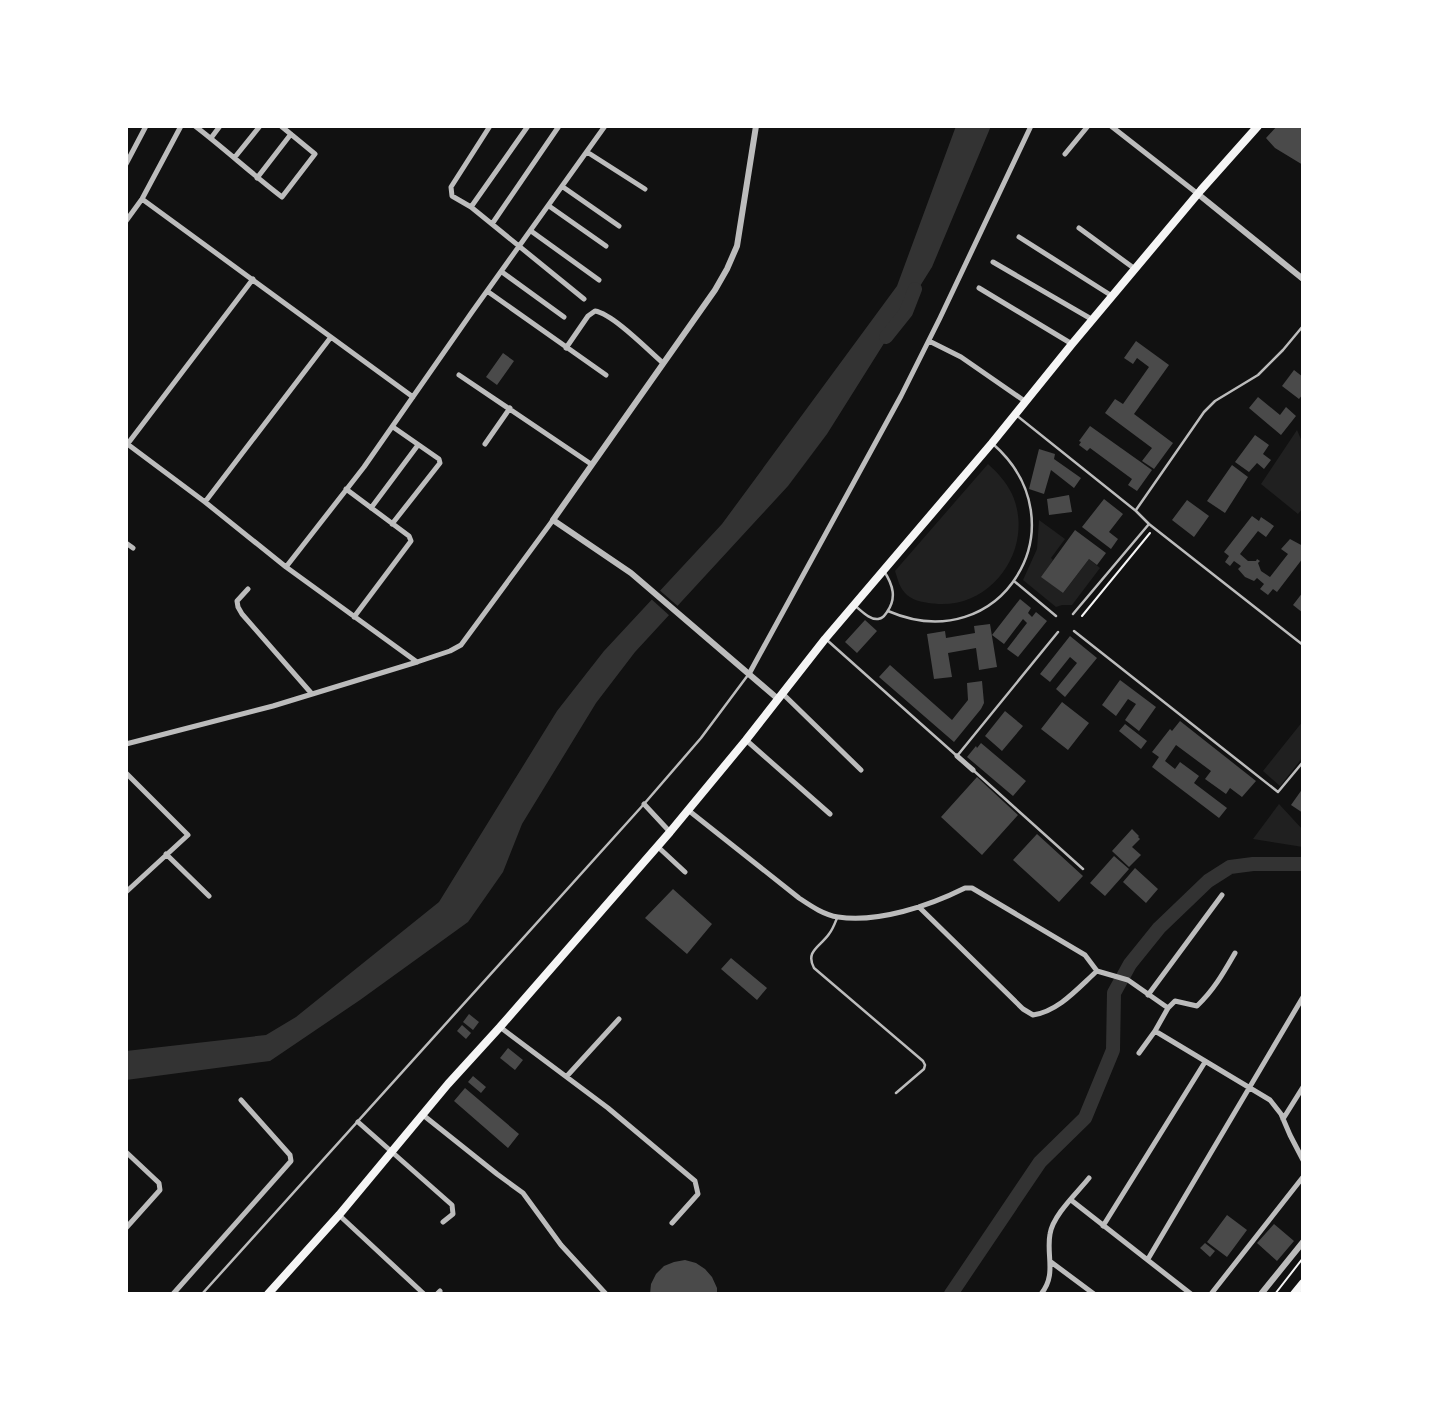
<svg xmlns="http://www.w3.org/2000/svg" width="1429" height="1420" viewBox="0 0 1429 1420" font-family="'Fira Sans Condensed',sans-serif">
  <rect width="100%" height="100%" fill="#111"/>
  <path fill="#202020" d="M1297,430l6,14v64l-5,6 -37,-30z
    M988,464c10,9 18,18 24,30 23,51 -17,113 -74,110 -10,-1 -23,-2 -31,-9 -7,-6 -9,-15 -12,-24z
    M1039,520l26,19 -14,19 2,2 -11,17 21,16 26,-34 11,9 -28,37h-10l-6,2 -33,-27 14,-31z
    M1303,721v36l-23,29 -17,-15z
    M1279,804l24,26v17l-50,-8z"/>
  <path fill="#333" d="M956,126h35l-59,141 -105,167 -39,52 -153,166 -39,51 -74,121 -19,48 -35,50 -108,78 -90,61 -144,19v-29l140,-16 30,-18 143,-115 118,-191 47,-60 118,-127 175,-238z"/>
  <path fill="#111" d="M657,588l23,20 -9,9 -22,-20z"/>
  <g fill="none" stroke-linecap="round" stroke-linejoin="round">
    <path stroke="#333" stroke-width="14" d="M886,337l20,-25 9,-23
      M951,1294l89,-132 45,-44 28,-68 1,-57 16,-29 29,-36 49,-47 22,-14 23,-3h50"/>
  </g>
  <path fill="#4a4a4a" d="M1277,126h26v39l-28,-17 -9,-10z
    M1136,341l33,24 -35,49 39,29 -19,26 -12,-8 10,-13 -47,-35 10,-14 8,5 26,-37 -12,-9 -4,6 -9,-6z
    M503,353l11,8 -17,24 -11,-8z
    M1294,370l9,7v17l-4,5 -17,-13z
    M1258,397l22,18 6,-8 10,9 -15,19 -32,-27z
    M1090,426l62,44 -15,21 -9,-6 4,-6 -42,-31 -3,3 -8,-6 2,-3 -2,-1z
    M1255,435l14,10 -6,9 8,6 -7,9 -7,-6 -8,9 -14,-10z
    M1039,449l16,5 -1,5 27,19 -7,10 -23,-18 -7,24 -15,-5z
    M1232,465l16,12 -23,36 -18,-12z
    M1069,495l3,17 -23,3 -2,-16z
    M1104,499l19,15 -14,18 9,7 -7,10 -29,-22z
    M1187,500l22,16 -15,21 -22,-17z
    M1252,516l7,5 2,-4 13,9 -8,11 -8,-6 -18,23 8,7h8l1,-2 3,2 -2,2 3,8 9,6 18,-23 -7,-5 9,-10 13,7v12l-26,34 -4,-3 -5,6 -8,-6 4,-5 -7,-6 -3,3 -9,-4 -7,-8 3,-3 -7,-5 -4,5 -5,-4 4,-6 -5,-4z
    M1075,530l31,23 -9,12 -8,-6 -26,34 -22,-16z
    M1303,592v21l-10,-8z
    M1020,599l11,9 -3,5 4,4 4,-5 11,9 -29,36 -11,-8 20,-26 -4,-4 -19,25 -12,-9z
    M865,620l12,11 -20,22 -12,-11z
    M990,624l7,43 -18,3 -3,-22 -28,5 4,24 -18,2 -7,-45 18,-3 1,7 29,-5 -1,-7z
    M1070,636l27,22 -32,39 -9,-8 21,-26 -7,-6 -20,25 -10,-8z
    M890,665l62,55 16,-20 -1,-17 15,-2 2,22 -3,6 -27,33 -75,-65z
    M1120,680l36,27 -17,24 -14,-11 11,-16 -8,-5 -12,17 -14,-11z
    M1062,702l27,21 -21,27 -27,-21z
    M1005,711l18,15 -21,25 -17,-15z
    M1180,721l76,60 -14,16 -12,-9 -4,6 -21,-15 6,-8 -35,-26 -11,16 10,8 5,-7 19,14 -5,7 33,25 -8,10 -67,-51 7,-10 -7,-5 18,-23 2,2z
    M1125,724l22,17 -6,8 -22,-18z
    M981,743l45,38 -13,15 -46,-39 9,-11 1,2z
    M977,777l41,38 -36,40 -41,-38z
    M1303,788v25l-12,-8z
    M1132,829l7,7 -1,1 2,2 -8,8 9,8 -12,12 -17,-16z
    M1037,834l46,42 -24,26 -46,-42z
    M1114,856l15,13 -24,27 -15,-13z
    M1135,868l23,21 -12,14 -23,-21z
    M673,889l39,35 -25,30 -42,-36z
    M731,958l36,30 -10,12 -36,-31z
    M469,1014l10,8 -6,8 -10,-8z
    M462,1025l9,8 -5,6 -9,-8z
    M508,1048l15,12 -8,10 -15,-12z
    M473,1076l13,11 -5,6 -13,-11z
    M465,1088l54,46 -11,14 -54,-47z
    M1227,1215l20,15 -20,27 -20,-15z
    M1274,1224l20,17 -17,20 -20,-18z
    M1205,1243l10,8 -5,6 -10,-9z
    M685,1260l11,3 9,6 7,8 5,11v6h-67l1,-10 5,-10 8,-8 10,-4z"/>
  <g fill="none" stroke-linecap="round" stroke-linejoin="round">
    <path stroke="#f5f5f5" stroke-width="2" d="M1082,616l68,-83
      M1275,1294l28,-36"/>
    <path stroke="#bcbcbc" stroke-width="2.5" d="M1016,415l120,96 13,13 154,121
      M1136,510l68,-98 11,-11 43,-26 25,-25 20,-24
      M1014,581l42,35
      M854,605c7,5 15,15 24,14 5,-1 6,-3 9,-7 10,-14 6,-27 -3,-41
      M888,611c113,49 196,-87 105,-167
      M1073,614l76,-90
      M1074,631l204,161 25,-30
      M828,641l129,115 101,-124
      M973,770l110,99
      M837,918c-2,5 -4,11 -8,16 -9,13 -24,17 -15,34l109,93 2,4 -1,4 -28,24
      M202,1294l442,-490 57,-66 47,-63"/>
    <path stroke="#bcbcbc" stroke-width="5" d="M195,126c30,23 57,48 87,71l33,-43 -34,-28
      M528,126l-57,81 113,92
      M1111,126l87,68
      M211,138l9,-12
      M587,152l58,37
      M1065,154l23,-28
      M235,157l25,-31
      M126,164l20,-38
      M257,178l34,-44
      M563,187l56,39
      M142,199l271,198
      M549,206l57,40
      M471,207l-19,-11 -1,-9 39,-61
      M126,221l16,-22 39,-73
      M492,224l67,-98
      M1079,228l56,41
      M531,231l68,49
      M1019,237l93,59
      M993,262l100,58
      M502,272l62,45
      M979,288l93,56
      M487,291l119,84
      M929,341l32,16 65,45
      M566,348l22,-32 7,-5c18,3 53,39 68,52
      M459,375l132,89
      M126,443l79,59 81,65 131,95
      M485,444l25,-36
      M126,446l127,-167
      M346,489l63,47 2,5 -57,76
      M205,502l126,-165
      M371,508l47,-63
      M392,524l48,-61 -1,-4 -46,-32
      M126,543l7,5
      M286,567l78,-100 108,-155 133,-186
      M248,589l-11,12 1,6 4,7 70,80
      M749,674l152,-278 39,-78 91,-192
      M782,693l79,77
      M746,740l84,74
      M126,744l147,-38 144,-44 33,-11 11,-6 92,-125
      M957,756l16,14
      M126,773l62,62 -62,57
      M644,804l26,28
      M688,810l111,88c12,8 25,17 39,19 40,6 91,-11 127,-29h7l113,67 12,16 31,9 40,28 -13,23 -16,22
      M657,846l28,26
      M166,854l43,42
      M919,907l104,102 10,6c26,-4 45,-27 64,-44
      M1148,995l74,-100
      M1168,1008l7,-7 22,5c17,-16 27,-34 38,-53
      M500,1027l108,81 87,73 3,13 -26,29
      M1155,1031l115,69 11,14 9,21 13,25
      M567,1076l52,-57
      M423,1115l74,59 26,19 38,52 45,49
      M1283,1119l20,-32
      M358,1122l94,83 1,9 -10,8
      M126,1152l33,31 1,7 -34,38
      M1071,1200l120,94
      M339,1215l85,79
      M1103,1226l102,-164
      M1148,1259l155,-262
      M1051,1262l43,32
      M173,1294l118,-133 -1,-6 -49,-55
      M437,1294l3,-3
      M1041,1294c16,-19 5,-39 9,-60 3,-19 27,-41 39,-56
      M1211,1294l92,-117"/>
    <path stroke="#bcbcbc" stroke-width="6" d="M756,126l-19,120 -10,23 -12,21 -162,230 78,53 147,126
      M1198,194l105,85
      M1261,1294l42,-52"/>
    <path stroke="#f5f5f5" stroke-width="8" d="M268,1294l71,-79 109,-131 52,-57 170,-195 76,-92 79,-101 167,-196 80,-99 129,-154 57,-64"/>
    <path stroke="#f5f5f5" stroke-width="8" d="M1294,1294l9,-11"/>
  </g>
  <rect width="1429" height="1420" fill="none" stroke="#ffffff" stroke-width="256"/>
</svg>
